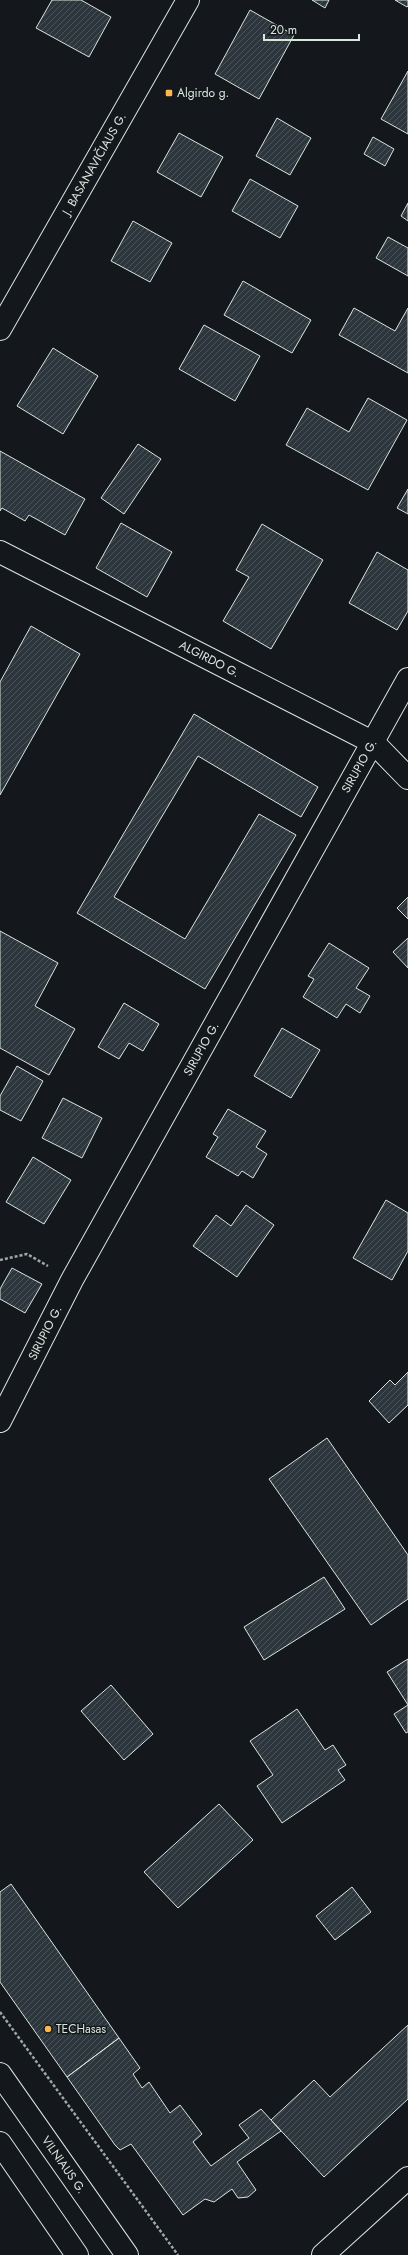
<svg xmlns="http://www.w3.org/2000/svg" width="408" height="2255" viewBox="0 0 408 2255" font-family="Jost,sans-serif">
  <defs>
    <pattern id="building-hatch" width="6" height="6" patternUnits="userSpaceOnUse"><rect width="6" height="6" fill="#2c363c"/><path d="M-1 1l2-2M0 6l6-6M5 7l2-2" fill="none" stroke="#4a5358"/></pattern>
  </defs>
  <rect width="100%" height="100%" fill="#14181c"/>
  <path fill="url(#building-hatch)" stroke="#d8e6dc" d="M52,0h29l30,17 -22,40 -53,-29z
    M312,0h17l-4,8z
    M395,0h13v6l-1,1z
    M250,10l44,25 -35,64 -44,-25z
    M408,71v63l-27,-15z
    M277,118l34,20 -21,37 -34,-19z
    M179,133l44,24 -22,40 -44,-25z
    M373,137l21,12 -9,17 -21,-12z
    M250,179l48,27 -18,32 -48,-27z
    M408,203v18l-7,-5z
    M133,221l39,22 -22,39 -39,-21z
    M388,237l20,11v28l-32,-18z
    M243,281l68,39 -19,33 -68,-38z
    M354,308l41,23 13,-23v65l-69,-38z
    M204,325l56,31 -25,45 -56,-32z
    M53,348l45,28 -35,58 -46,-28z
    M368,398l39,22 -39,70 -82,-45 21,-37 42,24z
    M138,444l23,15 -37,55 -23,-16z
    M0,451l85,48 -20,36 -36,-20 -4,6 -23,-13 -2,3z
    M408,489v25l-11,-6z
    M121,523l51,29 -25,45 -51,-29z
    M262,524l61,36 -52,89 -48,-28 26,-44 -13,-7z
    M377,552l31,18v41l-11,19 -48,-27z
    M31,626l49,28 -80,141v-113z
    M194,714l124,73 -17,30 -103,-61 -84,141 71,42 74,-125 37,21 -91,154 -128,-76z
    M408,897v22l-11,-11z
    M0,931l58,32 -23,43 40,23 -26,46 -49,-27z
    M408,938v30l-15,-16z
    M329,943l40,25 -13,20 14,8 -10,17 -14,-9 -9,14 -34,-21 11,-18 -6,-3z
    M124,1003l35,21 -16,27 -14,-8 -10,16 -21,-12z
    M282,1028l38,22 -29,48 -37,-22z
    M17,1066l26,15 -22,40 -21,-11v-14z
    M63,1098l39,20 -20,40 -40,-20z
    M228,1109l38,22 -10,16 11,7 -14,24 -11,-7 -4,5 -32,-19 12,-20 -5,-3z
    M33,1157l38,23 -27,44 -38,-22z
    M386,1200l22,13v38l-16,29 -39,-22z
    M246,1205l28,20 -37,52 -44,-31 23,-31 15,11z
    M12,1268l30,16 -17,29 -25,-14v-10z
    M408,1372v33l-19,18 -20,-22 21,-21 5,5z
    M327,1438l81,117v44l-37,26 -102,-146z
    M324,1577l21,32 -81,51 -20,-33z
    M408,1659v46l-21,-33z
    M111,1685l42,49 -29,26 -43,-49z
    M408,1705v27l-2,1 -12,-19z
    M297,1709l28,41 8,-5 13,20 -8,5 7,10 -63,43 -25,-37 16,-11 -23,-34z
    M219,1804l34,36 -75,68 -34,-36z
    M11,1884l108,154 -52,39 -67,-95v-90z
    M352,1887l19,25 -36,28 -19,-24z
    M408,2025v74l-84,78 -53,-57 43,-40 16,17z
    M119,2038l21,30 -7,6 9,14 7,-6 21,31 10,-8 22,29 -9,8 18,24 38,-28 -10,-13 22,-16 20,22 -44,31 19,28 -8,7 -10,1 -6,-9 -18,13 -9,-3 -22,16 -52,-71 -11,6 -5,-5 -48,-68z"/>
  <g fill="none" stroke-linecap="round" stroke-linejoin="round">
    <g stroke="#d8e6dc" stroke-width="24">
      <g id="minor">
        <path id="s1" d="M0,552l374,191 34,35"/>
        <path id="s2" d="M0,1421l72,-141 336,-601"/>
      </g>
    </g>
    <g stroke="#d8e6dc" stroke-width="24">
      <path id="major" d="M323,2255l85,-77"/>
    </g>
    <g stroke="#d8e6dc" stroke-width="24">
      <g id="highway">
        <path id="s3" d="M0,329l188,-329"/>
        <path id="s4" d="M0,2074l127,181"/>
        <path d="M0,2143l77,112"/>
      </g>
    </g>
    <path stroke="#9da8a2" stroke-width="2.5" stroke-dasharray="3 2" stroke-linecap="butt" d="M0,1260l27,-6 21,12
      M0,2012l178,243"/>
    <use href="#minor" stroke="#14181c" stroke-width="22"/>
    <use href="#major" stroke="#14181c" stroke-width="22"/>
    <use href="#highway" stroke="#14181c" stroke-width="22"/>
  </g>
  <g fill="#ffb74d" stroke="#14181c" stroke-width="1.5">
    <rect x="165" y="89" width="8" height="8" rx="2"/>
    <circle cx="48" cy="2029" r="4"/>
  </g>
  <g text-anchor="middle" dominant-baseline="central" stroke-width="3" stroke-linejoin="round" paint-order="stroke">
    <g font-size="12" fill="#d8e6dc" stroke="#14181c" text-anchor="start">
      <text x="177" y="93">Algirdo g.</text>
      <text x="56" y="2029">TECHasas</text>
    </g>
    <g font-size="12" fill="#d8e6dc" stroke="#14181c">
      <text stroke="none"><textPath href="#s3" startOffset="190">J. BASANAVIČIAUS G.</textPath></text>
      <text stroke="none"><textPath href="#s1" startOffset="235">ALGIRDO G.</textPath></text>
      <text stroke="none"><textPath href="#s2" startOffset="747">SIRUPIO G.</textPath></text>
      <text stroke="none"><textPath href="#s2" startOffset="423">SIRUPIO G.</textPath></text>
      <text stroke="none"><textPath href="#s2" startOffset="99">SIRUPIO G.</textPath></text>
      <text stroke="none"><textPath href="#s4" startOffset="111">VILNIAUS G.</textPath></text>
    </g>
  </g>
  <path d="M264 34v6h95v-6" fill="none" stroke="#d8e6dc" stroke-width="2"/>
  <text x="270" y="34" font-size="12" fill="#d8e6dc" stroke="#14181c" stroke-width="3" paint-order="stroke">20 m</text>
</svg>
